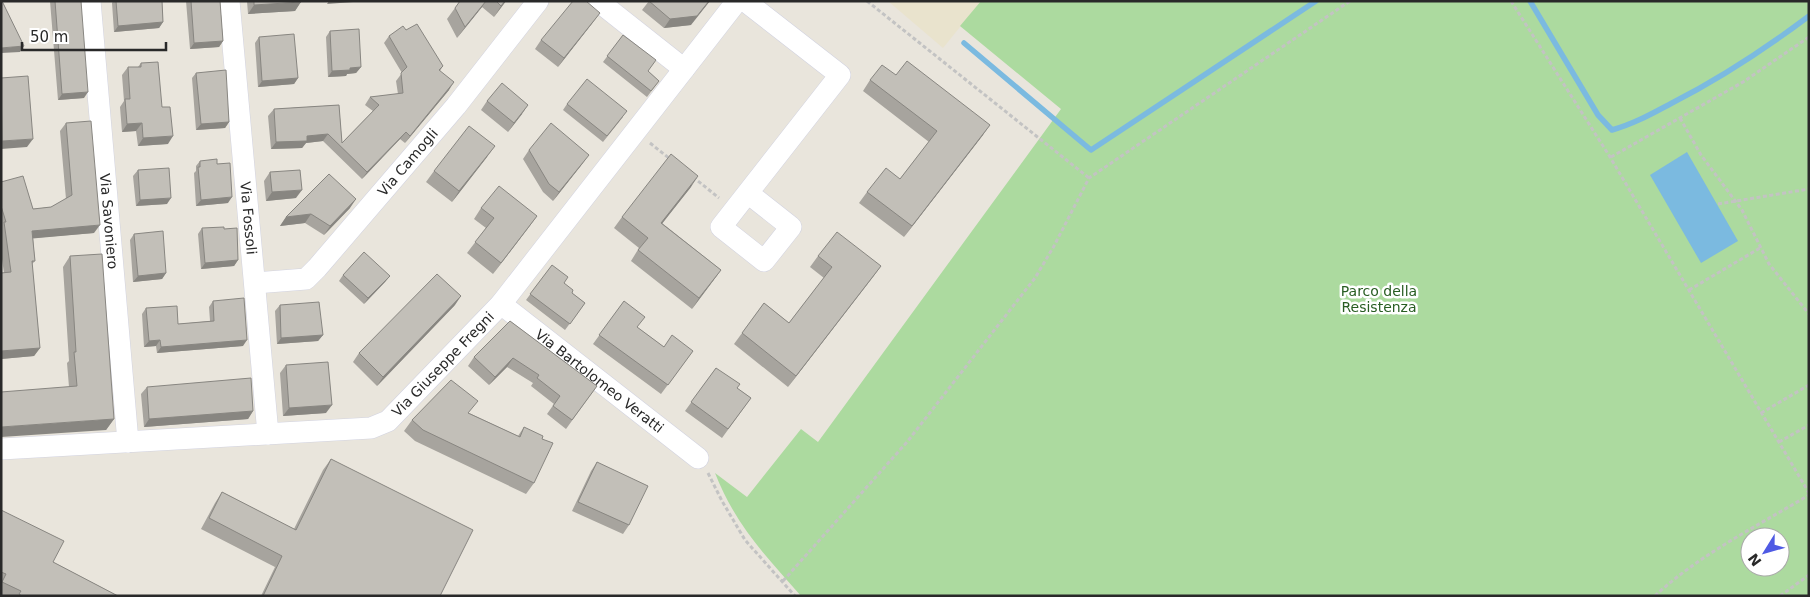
<svg xmlns="http://www.w3.org/2000/svg" width="1810" height="597" viewBox="0 0 1810 597" font-family="'DejaVu Sans',sans-serif">
  <rect width="100%" height="100%" fill="#e9e5dc"/>
  <path fill="#e9e3cd" d="M888,1h93l-38,47z"/>
  <path fill="#acda9f" fill-rule="evenodd" d="M981,1h828v595h-1008c-36,-41 -65,-70 -86,-123l32,24 54,-68 17,13 243,-333 -101,-83zM1750,537h30v30h-30z"/>
  <path fill="#7bbae0" d="M1687,152l51,89 -37,22 -51,-88z"/>
  <g fill="none" stroke-linecap="round" stroke-linejoin="round">
    <path stroke="#7bbae0" stroke-width="5.5" d="M1530,1l68,114 14,15c22,-6 41,-17 60,-27 49,-25 93,-54 137,-87
      M964,43l127,107 225,-149"/>
    <g stroke="#d2d3e0" stroke-width="22">
      <g id="minor">
        <path id="s1" d="M90,1l38,441"/>
        <path id="s2" d="M229,1l39,433"/>
        <path d="M598,1l86,68"/>
        <path d="M745,1l95,74 -119,152 43,34 27,-34 -43,-34"/>
        <path id="s3" d="M255,283l51,-4 11,-11 139,-162 82,-105"/>
        <path id="s4" d="M501,304l197,154"/>
        <path id="s5" d="M1,449l370,-21 17,-7 113,-117 236,-303"/>
      </g>
    </g>
    <path stroke="#c3c3c3" stroke-width="3" stroke-dasharray="4 2.5" stroke-linecap="butt" d="M867,1l222,177
      M1511,1l99,156 199,336
      M1680,118l21,37 41,55 27,54 40,50
      M650,143l20,16
      M1611,157l132,-75 66,-45
      M693,177l26,21
      M1718,204l91,-15
      M1689,290l71,-42
      M1761,413l48,-28
      M1779,442l30,-17
      M708,473l14,28 23,39 50,56
      M783,581l124,-139 128,-164 19,-32 35,-68 261,-177
      M1655,596c42,-40 104,-71 154,-101
      M1780,596l29,-21"/>
    <use href="#minor" stroke="#fff" stroke-width="21"/>
  </g>
  <path fill="#a7a49e" d="M50,1h31l3,97 -26,2z
    M113,1h49l1,21 -4,6 -45,4 -2,-29z
    M186,1h34l3,40 -4,6 -29,2z
    M247,1h54l-6,10 -47,3z
    M460,1h46l-12,16 -12,-10 -25,31 -10,-19z
    M649,1l42,24 -27,3 -22,-18z
    M594,21l-36,46 -23,-18 6,-9z
    M406,30l37,36 -3,5 9,19 -44,53 -5,-4 -38,40 -39,-38 -17,2 -4,5 -31,1 -3,-33 6,-7 65,-4 3,38 31,-32 -8,-6 5,-8 28,-3 -2,-13 6,-8 -18,-30 5,-7z
    M330,31l31,36 -5,6 -9,1 -1,2 -18,1 -2,-40z
    M623,35l25,36 11,10 -12,16 -44,-35z
    M259,37l39,41 -4,6 -36,3 -3,-44z
    M141,63l21,44 6,37 -30,2 -2,-15 -14,1 -2,-25 4,-6 -2,-26 6,-8h10z
    M196,73l33,49 -4,6 -29,2 -4,-52z
    M896,75l87,60 -79,102 -45,-34 8,-11 33,-13 29,-37 -66,-51 7,-11z
    M487,101l35,13 -14,18 -27,-22z
    M567,104l56,13 -20,25 -40,-32z
    M66,123l28,110 -61,5 2,23 -3,3 8,84 -6,8 -33,3v-86h3l-3,-21v-70l32,27 18,-2 15,-8 -6,-68z
    M529,150l54,13 -30,38 -10,-9 -20,-33z
    M487,157l-35,45 -26,-20 8,-11z
    M200,161l17,3 11,39 -32,3 -2,-33 2,-2v-5z
    M138,170l29,34 -31,2 -3,-30z
    M270,172l26,26 -30,3 -2,-20z
    M691,187l-29,36 59,47 -29,39 -61,-48 8,-13 -25,-20 8,-11z
    M350,208l-26,27 -19,-12 -25,3 6,-9z
    M481,208l56,8 -44,58 -26,-21 19,-25 -12,-9z
    M202,228l22,1 14,31 -4,6 -33,3 -3,-35z
    M134,234l32,39 -4,6 -29,3 -3,-42z
    M70,256l44,163 -8,11 -37,-43 -2,-24 2,-2 -6,-94z
    M818,256l63,10 -93,121 -54,-43 30,-41 25,20 35,-45 -14,-11z
    M552,265l12,18 8,10 13,10 -20,27 -39,-30z
    M343,275l47,1 -5,6 -21,22 -25,-23z
    M213,301l30,45 -86,7 -1,-7 -12,1 -2,-33 4,-6 32,16 32,-3 -1,-14z
    M624,301l13,26 27,20 29,4 -32,43 -68,-50z
    M280,305l43,30 -5,6 -41,3 -2,-33z
    M455,305l-78,81 -24,-24 6,-9z
    M510,321l87,65 -31,43 -19,-15 7,-10 -23,-18 2,-3 -26,-16 -18,18 -21,-19 6,-9z
    M286,365l40,48 -43,3 -3,-43z
    M716,368l21,20 14,10 -29,40 -37,-27z
    M147,387l106,24 -5,8 -104,8 -3,-33z
    M469,413l49,23 6,-9 18,12 -8,44 -8,11 -111,-53 -11,-10 8,-11z
    M331,459l109,137h-179l14,-29 -74,-38 14,-26 7,-11 72,37 29,-59z
    M597,462l32,63 -6,9 -51,-23 19,-40z
    M1,510l52,52 65,34 -117,-1z"/>
  <path fill="#888681" d="M329,1h25l-1,1 -26,2z
    M486,1l-4,6 -25,31 8,-11z
    M505,1h1l-12,16 7,-11z
    M709,1h1l-19,24 -27,3 6,-9z
    M301,2l-6,9 -47,3 6,-9z
    M600,13l-6,8 -36,46 6,-9z
    M163,22l-4,6 -45,4 4,-6z
    M223,41l-4,6 -29,2 4,-6z
    M24,46l-4,6 -19,1v-5z
    M361,67l-5,6 -9,1 -1,2 -18,1 4,-6 18,-3z
    M298,78l-4,6 -36,3 4,-6z
    M454,82l-5,8 -44,53 5,-7z
    M88,92l-4,6 -26,2 4,-6z
    M528,105l-6,9 -14,18 6,-9z
    M229,122l-4,6 -29,2 5,-6z
    M142,123l-6,8 -14,1 5,-8z
    M990,125l-7,10 -79,102 8,-11z
    M406,132l-6,7 -38,40 5,-7z
    M328,134l-5,7 -17,2 -4,5 -31,1 5,-7 31,-6z
    M173,136l-5,8 -30,2 5,-8z
    M33,139l-6,8 -26,2 1,-8z
    M495,146l-8,11 -35,45 7,-11z
    M589,155l-6,8 -30,38 6,-9z
    M698,176l-7,11 -37,47 7,-11z
    M302,190l-6,8 -30,3 6,-9z
    M232,197l-4,6 -32,3 5,-6z
    M171,198l-4,6 -31,2 4,-6z
    M356,199l-6,9 -26,27 6,-9z
    M311,214l-6,9 -25,3 6,-9z
    M537,216l-8,11 -36,47 8,-11z
    M100,225l-6,8 -67,6 5,-8z
    M238,260l-4,6 -33,3 4,-6z
    M881,266l-8,11 -85,110 8,-11z
    M721,270l-8,11 -21,28 7,-11z
    M166,273l-4,6 -29,3 5,-6z
    M390,276l-5,6 -21,22 4,-6z
    M461,296l-6,9 -78,81 6,-9z
    M323,335l-5,6 -41,3 4,-6z
    M160,340l-4,6 -12,1 5,-6z
    M247,340l-4,6 -86,7 4,-6z
    M40,348l-6,8 -33,3v-8z
    M513,358l-6,9 -18,18 6,-8z
    M332,405l-6,8 -43,3 6,-8z
    M253,411l-5,8 -104,8 5,-8z
    M114,419l-8,11 -105,7v-10z"/>
  <path fill="#c2bfb8" stroke="#888681" d="M1,1h1l22,45 -23,2z
    M55,1h26l7,91 -26,2z
    M116,1h46l1,21 -45,4z
    M191,1h29l3,40 -29,2z
    M254,1h47v1l-47,3z
    M460,1h26l-21,26 -10,-19z
    M496,1h9l-4,5z
    M573,1h13l14,12 -36,45 -23,-18z
    M649,1h60l-12,15 -27,3z
    M417,24l26,42 -4,4 15,12 -44,54 -4,-4 -39,40 -39,-38 -21,2v5l-31,1 -2,-33 65,-4 3,38 37,-38 -9,-8 33,-4 -2,-20 6,-6 -18,-31 14,-10 3,4z
    M359,29l2,38 -11,1v2l-18,1 -2,-40z
    M294,34l4,44 -36,3 -3,-44z
    M623,35l33,25 -8,11 11,10 -8,10 -44,-35z
    M907,61l83,64 -78,101 -45,-34 19,-24 14,11 37,-48 -67,-51 12,-15 14,10z
    M158,62l4,45h8l3,29 -30,2 -1,-15 -15,1 -2,-25h5l-2,-32h13v-4z
    M226,70l3,52 -28,2 -5,-51z
    M28,76l5,63 -31,2 -1,-63z
    M587,79l40,32 -20,25 -40,-32z
    M502,83l26,22 -14,18 -27,-22z
    M91,121l9,104 -68,6 3,30h-3l8,87 -39,3v-78l10,-1 -7,-50h2l-5,-16v-24l22,-6 10,33 18,-2 21,-12 -6,-72z
    M551,123l38,32 -30,37 -10,-8 -20,-34z
    M469,126l26,20 -36,45 -25,-20z
    M671,154l27,22 -37,47 60,47 -22,28 -61,-48 10,-12 -26,-21z
    M217,159v5l13,-1 2,34 -31,3 -3,-33h2v-6z
    M169,168l2,30 -31,2 -2,-30z
    M300,170l2,20 -30,2 -2,-20z
    M329,174l27,25 -26,27 -19,-12 -25,3z
    M499,186l38,30 -36,47 -26,-21 19,-24 -13,-10z
    M224,227v2l13,-1 1,32 -33,3 -3,-35z
    M163,231l3,42 -28,3 -4,-42z
    M837,232l44,34 -85,110 -54,-43 22,-30 25,20 43,-56 -14,-11z
    M364,252l26,24 -22,22 -25,-23z
    M102,254l12,165 -113,8v-35l76,-6 -3,-34h2l-6,-96z
    M552,265l16,12 -4,6 9,7 -1,3 13,10 -15,21 -40,-30z
    M437,274l24,22 -78,81 -24,-24z
    M244,298l3,42 -86,7 -1,-7 -11,1 -3,-33 31,-2 1,18 36,-3 -1,-20z
    M624,301l21,16 -8,10 27,20 8,-12 21,16 -25,34 -69,-50z
    M319,302l4,33 -42,3 -1,-33z
    M510,321l87,65 -25,34 -19,-14 7,-10 -23,-18 2,-3 -26,-17 -18,19 -21,-20z
    M328,362l4,43 -43,3 -3,-43z
    M716,368l24,16 -3,4 14,10 -23,31 -37,-27z
    M251,378l2,33 -104,8 -2,-32z
    M451,380l27,21 -10,12 52,24 4,-10 19,9 -1,3 11,4 -19,40 -111,-53 -11,-10z
    M331,459l142,71 -33,66h-177l19,-40 -73,-38 13,-26 74,38z
    M597,462l51,24 -19,39 -51,-23z
    M1,510l63,31 -11,21 65,34h-96l-3,-2 2,-3 -19,-9 4,-8 -5,-2z"/>
  <g text-anchor="middle" dominant-baseline="central" stroke-width="5" stroke-linejoin="round" paint-order="stroke">
    <g font-size="14" fill="#292929" stroke="#fff">
      <text stroke="none"><textPath href="#s3" startOffset="206">Via Camogli</textPath></text>
      <text stroke="none"><textPath href="#s2" startOffset="218">Via Fossoli</textPath></text>
      <text stroke="none"><textPath href="#s1" startOffset="221">Via Savoniero</textPath></text>
      <text stroke="none"><textPath href="#s5" startOffset="468">Via Giuseppe Fregni</textPath></text>
      <text stroke="none"><textPath href="#s4" startOffset="125">Via Bartolomeo Veratti</textPath></text>
    </g>
    <g font-size="14" fill="#285d22" stroke="#fff">
      <text x="1379" y="291">Parco della<tspan x="1379" dy="16">Resistenza</tspan></text>
    </g>
  </g>
  <rect width="1810" height="597" fill="none" stroke="#292929" stroke-width="5"/>
  <g transform="translate(1765 552) rotate(233)"><circle r="24" fill="#ffffff" stroke="#a9a9a9"/>
  <path d="M0-4L9 19L0 12L-9 19Z" fill="#4f5ae4"/>
  <text y="-8" font-size="14" font-weight="bold" text-anchor="middle" fill="#292929">N</text>
  </g>
  <path d="M22 42v8h144v-8" fill="none" stroke="#292929" stroke-width="2.5"/>
  <text x="30" y="42" font-size="15" fill="#292929" stroke="#ffffff" stroke-width="4" paint-order="stroke">50 m</text>
</svg>
